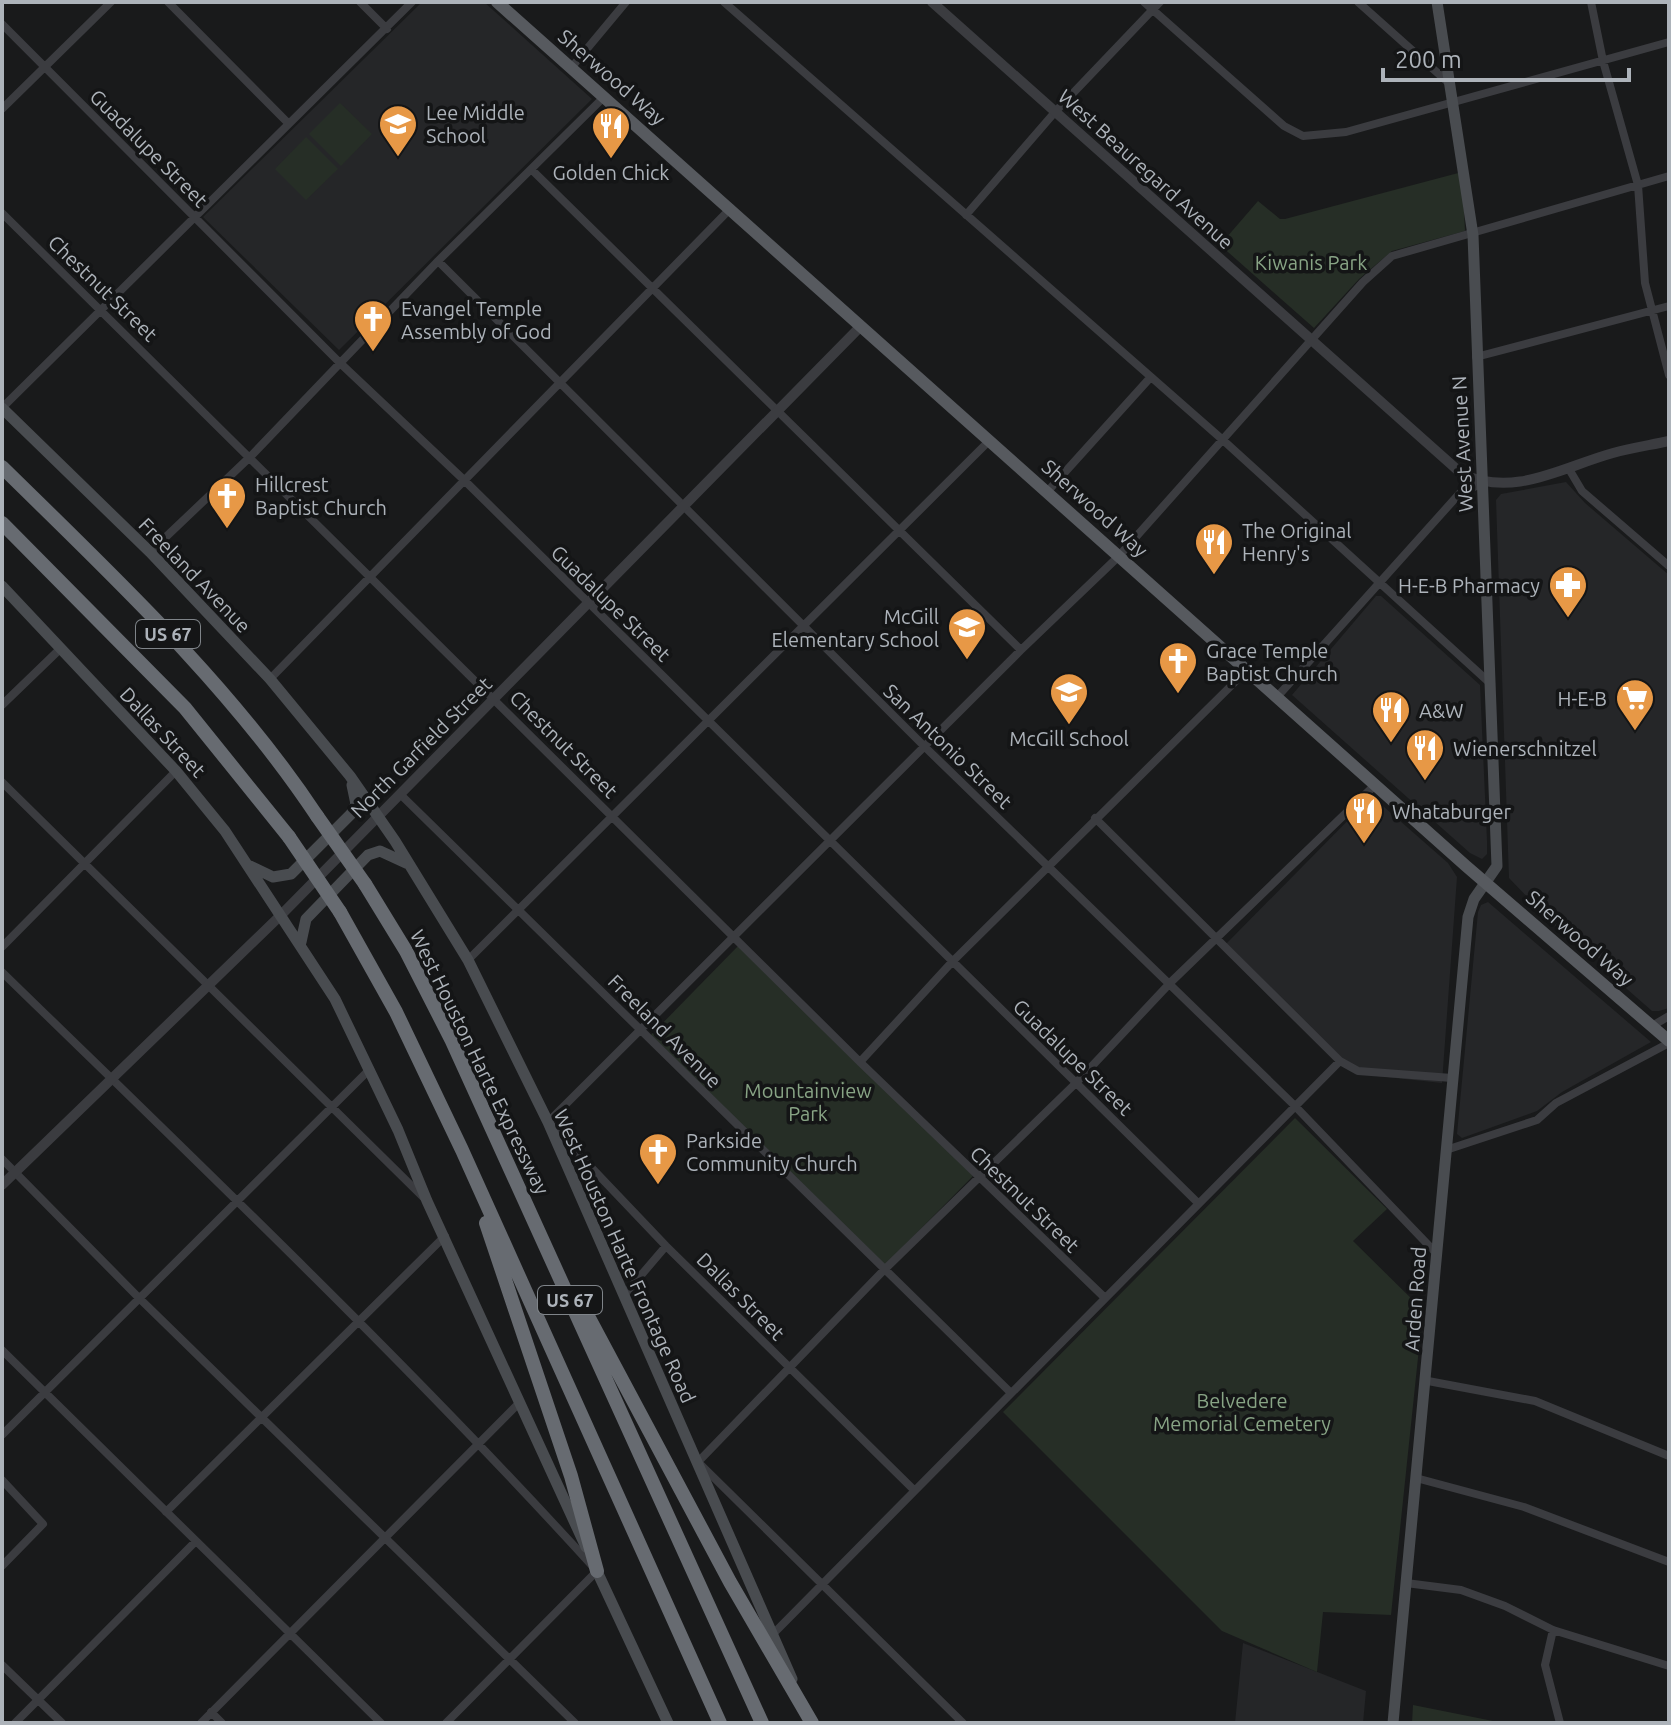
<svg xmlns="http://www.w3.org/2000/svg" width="1671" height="1725" viewBox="0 0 1671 1725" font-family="Ubuntu,sans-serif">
  <rect width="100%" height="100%" fill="#191a1b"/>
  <path fill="#252628" d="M422,2h62l108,97 -253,251 -136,-133z
    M1566,482l19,21 84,72v433l-10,3h-7l-49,-43 -1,-7 -13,-11h-7l-20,-17 -53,-55 -13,-378 5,-6z
    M1376,596h5l99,89 7,156v13l-5,5 -12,-6 -178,-158z
    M1375,799l73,64 9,14 -15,206 -84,-9 -132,-130 142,-144z
    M1488,902l163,140 -89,50 -25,19 -75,27 -5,-4 21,-222 3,-7z
    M1243,1643l123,48 -3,32h-128z"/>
  <path fill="#262e26" d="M340,103l32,31 -31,32 -32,-32z
    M306,137l32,32 -32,31 -31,-31z
    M1462,172l3,59 -73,20 -33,28 -45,49 -94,-83 38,-44 22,18h5z
    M739,945l234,231 -89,90 -233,-231z
    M1295,1118l92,91 -34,32 70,69 -32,305 -68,-3 -6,60 -95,-41 -219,-219z
    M1413,1705l90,18h-91z"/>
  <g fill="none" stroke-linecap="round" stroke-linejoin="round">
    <path stroke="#3b3c40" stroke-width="8" d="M168,2l120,121
      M360,2l27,27
      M724,2l500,439 267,243
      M1144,2l140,124 19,10 43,-4 323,-90
      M1358,2l92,82
      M1591,2l12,59 35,124 7,98 24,92
      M2,24l337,338 125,118 734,723
      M571,68l55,-66
      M2,109l109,-107
      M532,170l489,480
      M2,213l858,849 244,235
      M966,215l89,-103 105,-110
      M438,261l488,487 368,357 142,148
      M1476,357l193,-51
      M2,408l410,-406
      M1569,469l13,22 87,75
      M1047,492l102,-113
      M150,552l101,-96 187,-195 166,-164
      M270,679l461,-471
      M1277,697l183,-204 23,-10
      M2,705l58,-56
      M2,782l421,415
      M400,794l610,598
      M1095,818l245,243
      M2,947l174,-176
      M468,960l521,-519
      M2,972c201,196 406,391 595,599l-151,152
      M1652,1026l17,-10
      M860,1062l92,-100 295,-292
      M1446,1150l91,-30 19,-17 113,-60
      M2,1159l137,139 436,425
      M625,1294l41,-48
      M2,1350l379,373
      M1428,1381l107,20 134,55
      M2,1435l368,-366
      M1416,1478l108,29 145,55
      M2,1480l41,44 -41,42
      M914,1490l-248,-244 -118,-124 473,-472 97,-93 245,-275 29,-26 277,-80
      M166,1512l279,-276
      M1406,1583l55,7 44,16 48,24 116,36
      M1553,1630l-8,35 15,58
      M775,1632l565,-571 18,10 94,7
      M2,1665l60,58
      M211,1712l11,11
      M15,1723l180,-181
      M201,1723l317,-319
      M963,1723l-265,-261 185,-191 194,-189 94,-100 204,-197"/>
    <path stroke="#3b3c40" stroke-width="10" d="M932,2l530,472c53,24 100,-7 151,-21 18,-5 38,-8 56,-12
      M2,1185l280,-271 578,-587"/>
    <path stroke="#494c50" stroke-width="11" d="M2,408l148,144 120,127 80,97 45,65 73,119 80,162 244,557
      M2,586l174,185 49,60 110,168 63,131 29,71 159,346
      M250,866l23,11 18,-3 60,-60 5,-10 -4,-19
      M301,942l5,-23 62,-64 12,-4 26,12
      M595,1567l73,156
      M1393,1723l75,-806 6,-18 23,-33 -24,-631 -36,-233"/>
    <path stroke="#575a5f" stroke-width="12" d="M497,2l969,864 203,175"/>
    <path stroke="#676b71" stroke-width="14" d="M2,467c112,110 228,218 315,349
      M2,523l183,185 104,129
      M365,884l41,67 46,90 310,682
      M340,912l56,100 66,138 258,573
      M486,1223l85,253 26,95
      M581,1303l149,279 82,141"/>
    <path stroke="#676b71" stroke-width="14" d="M317,816l48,68
      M289,837l51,75"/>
  </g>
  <defs>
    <g id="school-pin" transform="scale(2)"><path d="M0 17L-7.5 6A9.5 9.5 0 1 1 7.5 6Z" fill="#e79846" stroke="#141516"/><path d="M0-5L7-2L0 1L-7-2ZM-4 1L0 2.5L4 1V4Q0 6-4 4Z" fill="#fff"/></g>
    <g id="restaurant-pin" transform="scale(2)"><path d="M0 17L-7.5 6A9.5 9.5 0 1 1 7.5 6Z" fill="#e79846" stroke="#141516"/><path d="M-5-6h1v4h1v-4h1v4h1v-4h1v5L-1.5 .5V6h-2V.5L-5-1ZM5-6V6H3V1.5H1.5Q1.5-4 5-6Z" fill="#fff"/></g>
    <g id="church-pin" transform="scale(2)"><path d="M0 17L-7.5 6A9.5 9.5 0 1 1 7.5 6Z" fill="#e79846" stroke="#141516"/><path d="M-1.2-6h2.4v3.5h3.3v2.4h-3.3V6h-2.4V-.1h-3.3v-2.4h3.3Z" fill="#fff"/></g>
    <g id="pharmacy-pin" transform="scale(2)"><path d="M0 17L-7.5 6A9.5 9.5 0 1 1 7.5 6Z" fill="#e79846" stroke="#141516"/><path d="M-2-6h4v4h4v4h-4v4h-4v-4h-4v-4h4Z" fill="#fff"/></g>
    <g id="supermarket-pin" transform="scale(2)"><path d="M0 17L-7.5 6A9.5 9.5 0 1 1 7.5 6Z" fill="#e79846" stroke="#141516"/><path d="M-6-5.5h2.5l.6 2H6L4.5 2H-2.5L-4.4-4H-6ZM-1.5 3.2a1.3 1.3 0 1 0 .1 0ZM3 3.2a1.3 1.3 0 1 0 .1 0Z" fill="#fff"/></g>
  </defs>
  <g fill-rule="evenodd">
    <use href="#school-pin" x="398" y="124"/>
    <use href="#restaurant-pin" x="611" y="126"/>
    <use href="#church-pin" x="373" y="319"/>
    <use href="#church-pin" x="227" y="496"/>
    <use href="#restaurant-pin" x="1214" y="542"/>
    <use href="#pharmacy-pin" x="1568" y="585"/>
    <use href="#school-pin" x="967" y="627"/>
    <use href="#church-pin" x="1178" y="661"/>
    <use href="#school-pin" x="1069" y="692"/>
    <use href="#supermarket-pin" x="1635" y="698"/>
    <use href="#restaurant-pin" x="1391" y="710"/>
    <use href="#restaurant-pin" x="1425" y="748"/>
    <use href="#restaurant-pin" x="1364" y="811"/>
    <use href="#church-pin" x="658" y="1152"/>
  </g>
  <g text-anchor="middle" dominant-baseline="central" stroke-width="7" stroke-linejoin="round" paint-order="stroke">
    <g fill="#141516" stroke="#7f8489" stroke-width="2">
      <rect x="136" y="620" width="64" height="28" rx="6"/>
      <rect x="538" y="1286" width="64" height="28" rx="6"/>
    </g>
    <g font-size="18" font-weight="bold" fill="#adb3ba">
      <text x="168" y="634">US 67</text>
      <text x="570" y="1300">US 67</text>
    </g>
    <g font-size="20" fill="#adb3ba" stroke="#141516">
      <text transform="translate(612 77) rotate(41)">Sherwood Way</text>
      <text transform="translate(149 148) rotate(45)">Guadalupe Street</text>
      <text transform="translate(1146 169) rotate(42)">West Beauregard Avenue</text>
      <text transform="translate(103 288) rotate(44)">Chestnut Street</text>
      <text transform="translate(1462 444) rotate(-93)">West Avenue N</text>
      <text transform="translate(1095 508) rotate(42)">Sherwood Way</text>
      <text transform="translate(195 575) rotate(46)">Freeland Avenue</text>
      <text transform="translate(611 603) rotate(44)">Guadalupe Street</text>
      <text transform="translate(163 732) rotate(47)">Dallas Street</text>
      <text transform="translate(564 744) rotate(45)">Chestnut Street</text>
      <text transform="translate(948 746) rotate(44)">San Antonio Street</text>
      <text transform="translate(421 747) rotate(-45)">North Garfield Street</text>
      <text transform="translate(1580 938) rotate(41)">Sherwood Way</text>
      <text transform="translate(665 1031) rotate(45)">Freeland Avenue</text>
      <text transform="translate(1073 1057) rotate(44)">Guadalupe Street</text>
      <text transform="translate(480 1062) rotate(64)">West Houston Harte Expressway</text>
      <text transform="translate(1025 1199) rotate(44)">Chestnut Street</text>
      <text transform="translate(625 1256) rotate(66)">West Houston Harte Frontage Road</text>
      <text transform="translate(741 1296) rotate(45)">Dallas Street</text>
      <text transform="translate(1415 1299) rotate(-86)">Arden Road</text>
    </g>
    <g font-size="20" fill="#adb3ba" stroke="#141516" text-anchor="start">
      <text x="426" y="112">Lee Middle<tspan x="426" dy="23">School</tspan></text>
      <text x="611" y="172" text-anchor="middle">Golden Chick</text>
      <text x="401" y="308">Evangel Temple<tspan x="401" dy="23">Assembly of God</tspan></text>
      <text x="255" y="484">Hillcrest<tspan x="255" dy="23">Baptist Church</tspan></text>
      <text x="1242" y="530">The Original<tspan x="1242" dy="23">Henry's</tspan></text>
      <text x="1540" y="585" text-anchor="end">H-E-B Pharmacy</text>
      <text x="939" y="616" text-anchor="end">McGill<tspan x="939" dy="23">Elementary School</tspan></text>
      <text x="1206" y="650">Grace Temple<tspan x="1206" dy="23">Baptist Church</tspan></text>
      <text x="1607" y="698" text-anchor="end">H-E-B</text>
      <text x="1419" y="710">A&amp;W</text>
      <text x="1069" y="738" text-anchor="middle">McGill School</text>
      <text x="1453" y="748">Wienerschnitzel</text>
      <text x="1392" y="811">Whataburger</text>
      <text x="686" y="1140">Parkside<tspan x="686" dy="23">Community Church</tspan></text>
    </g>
    <g font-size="20" fill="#88a485" stroke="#141516">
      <text x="1311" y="262">Kiwanis Park</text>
      <text x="808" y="1090">Mountainview<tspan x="808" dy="23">Park</tspan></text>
      <text x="1242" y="1400">Belvedere<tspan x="1242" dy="23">Memorial Cemetery</tspan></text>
    </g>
  </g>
  <rect width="1671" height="1725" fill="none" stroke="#adb3ba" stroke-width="8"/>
  <path d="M1383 68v12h246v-12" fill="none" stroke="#adb3ba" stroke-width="4"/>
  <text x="1395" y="68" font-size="24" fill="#adb3ba" stroke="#141516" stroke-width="6" paint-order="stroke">200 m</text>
</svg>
